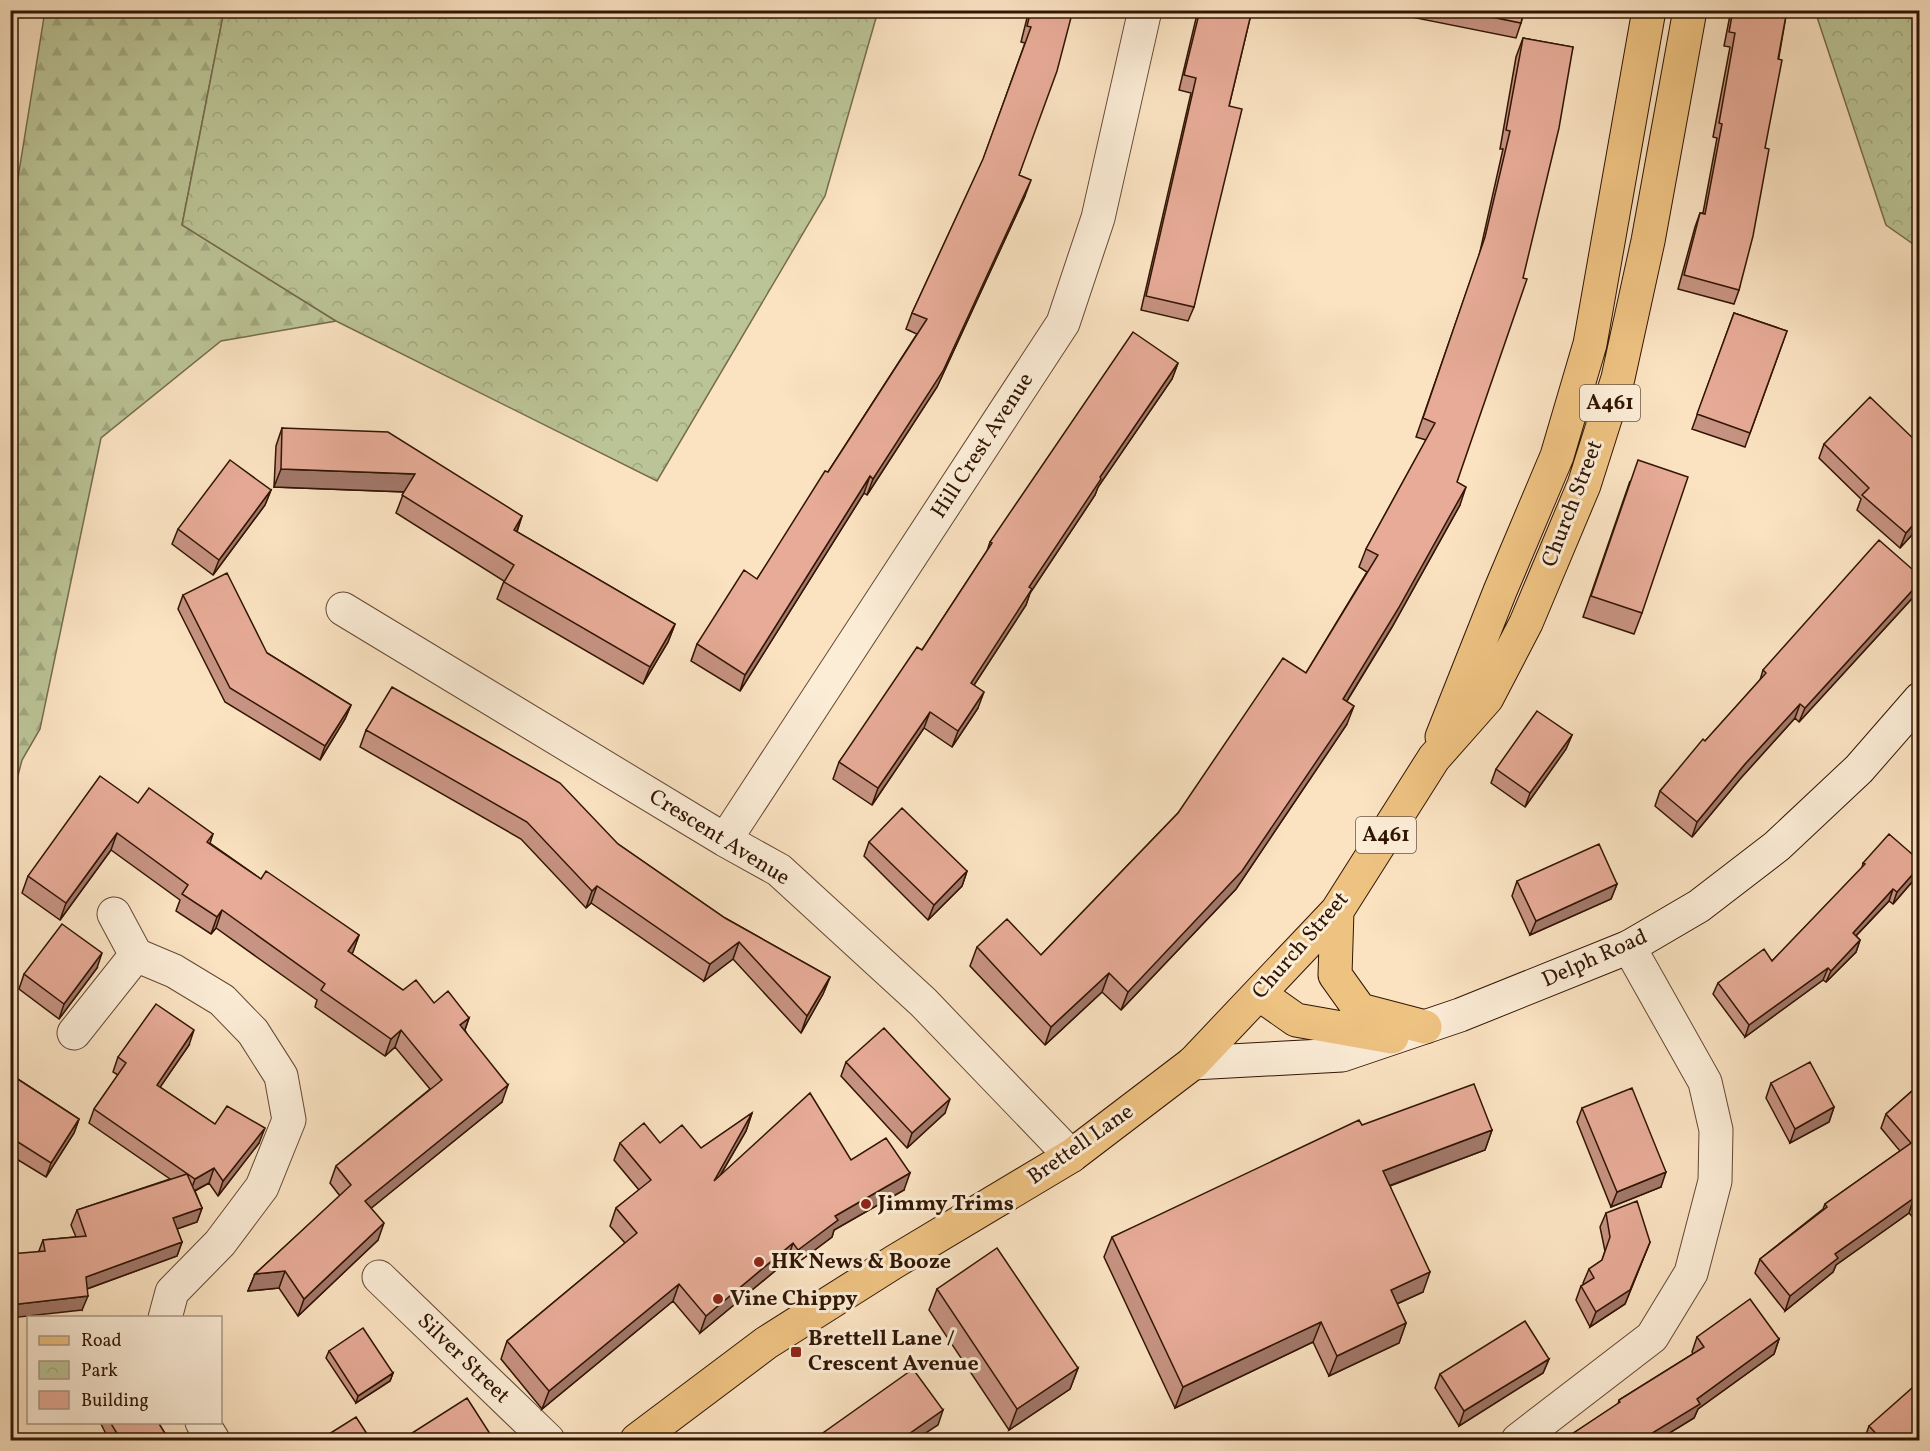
<svg xmlns="http://www.w3.org/2000/svg" width="1930" height="1451" viewBox="0 0 1930 1451" font-family="Vollkorn,serif">
  <defs>
    <pattern id="forest-firs" width="22" height="20" patternUnits="userSpaceOnUse" patternTransform="scale(1.5)"><rect width="22" height="20" fill="#bbc496"/><path d="M5 1l3.5 6h-7zM16 11l3.5 6h-7z" fill="#a1a880"/></pattern>
    <pattern id="park-crowns" width="20" height="18" patternUnits="userSpaceOnUse" patternTransform="scale(1.5)"><rect width="20" height="18" fill="#bbc496"/><path d="M2 6a3 3 0 1 1 6 0M12 15a3 3 0 1 1 6 0" fill="none" stroke="#a1a880"/></pattern>
  </defs>
  <rect width="100%" height="100%" fill="#fbe3c2"/>
  <filter id="stains"><feTurbulence type="fractalNoise" baseFrequency=".00333" numOctaves="4"/><feColorMatrix values="0 0 0 0 .2 0 0 0 0 .09 0 0 0 0 .02 0 0 0 .5 -.17"/></filter>
  <radialGradient id="worn" r=".72"><stop offset=".6" stop-color="#630" stop-opacity="0"/><stop offset="1" stop-color="#630" stop-opacity=".3"/></radialGradient>
  <path fill="url(#forest-firs)" stroke="#766c4d" stroke-width="1.5" d="M45,11h179l-42,214 154,96 -115,20 -120,97 -61,291 -18,31 -11,42v-581z"/>
  <path fill="url(#park-crowns)" stroke="#766c4d" stroke-width="1.5" d="M224,11v-1l654,1 -53,185 -168,285 -321,-160 -154,-96z
    M1815,11h104l1,230 -4,5 -30,-21z"/>
  <g fill="none" stroke-linecap="round" stroke-linejoin="round">
    <g stroke="#644834" stroke-width="35">
      <path id="street" d="M343,609l382,231 54,30 144,132 148,154
        M725,840l338,-517 35,-105 47,-208
        M136,955l38,16 48,29 31,32 28,44 8,44 -27,67 -42,56 -48,49 -7,26
        M74,1033l62,-78 -22,-41
        M379,1277l169,163
        M202,1422l11,18
        M1518,1440l134,-103 39,-64 24,-92 1,-51 -11,-48 -76,-135"/>
    </g>
    <g stroke="#311504" stroke-width="35">
      <path id="secondary" d="M1193,1063l149,-8 118,-40 169,-68 70,-41 78,-60 82,-77 61,-70"/>
    </g>
    <g stroke="#311504" stroke-width="35">
      <path id="primary" d="M1442,737l58,-146 57,-135 33,-112 59,-334
        M1337,911l-2,64 25,35 65,17
        M1259,994l37,26 96,17
        M637,1440l129,-97 128,-81 177,-106 122,-93 144,-152 97,-153 53,-60 39,-75 58,-138 34,-107 30,-137 42,-231"/>
    </g>
    <use href="#street" stroke="#fcedd7" stroke-width="33"/>
    <use href="#secondary" stroke="#fcedd7" stroke-width="33"/>
    <use href="#primary" stroke="#eec281" stroke-width="33"/>
  </g>
  <path fill="#c79382" stroke="#311504" stroke-width="1.5" d="M1029,10h44l-54,165 6,21 -88,191 -70,108 -3,-2 -124,198 -49,-30 6,-17 60,-65 71,-107 89,-138 -11,-5 6,-16 71,-153 42,-117 -4,-1z
    M1198,10h54l-23,96 -35,201 -6,14 -47,-11 50,-217 -12,-3z
    M1387,10h137l-3,13 -5,15 -105,-21v-2z
    M1731,10h56l-48,280 -5,14 -56,-15 17,-62 5,-14h3l14,-75 -4,-1 17,-90 -6,-1z
    M1523,38l50,9 -116,435 3,23 -68,122 -45,74v23l-111,165 -115,121 -19,-18 -57,53 -75,-79 7,-19 64,8 137,-142 128,-140 61,-101 -8,-5 7,-18 60,-109 -10,-3 63,-181 24,-107h-3l16,-92z
    M1734,313l53,18 -42,116 -53,-18z
    M1178,363l-6,16 -74,108 -3,8 -65,98 -4,12 -52,80 4,23 -26,39 -28,-19 -52,77 -39,-26 6,-17 83,-112 65,-99 3,-9z
    M282,428l240,88 -5,16 158,92 -7,18 -25,42 -146,-85 7,-18 -108,-68 8,-21 -130,-5 2,-41z
    M1824,444l96,1v81l-20,22 -43,-38 4,-11 -42,-41z
    M1630,481l12,132 -8,21 -51,-17z
    M271,490l-6,15 -52,70 -41,-31 6,-15z
    M1920,576v10l-3,7 -118,129 -4,-4 -55,61 -48,58 -37,-31 5,-15 100,-111 3,-10z
    M183,595l84,58 84,52 -6,14 -25,41 -95,-58 -47,-93z
    M366,730l252,114 107,74 105,59 -7,17 -22,39 -68,-74 -29,22 -113,-78 -5,5 -65,-69 -161,-92z
    M1572,735l-6,14 -41,58 -34,-24 5,-14z
    M138,803l75,31 -3,9 51,36 98,56 -7,19 51,36 66,28 -4,12 37,72 -131,106 7,32 -80,76 -19,-28 -31,3 7,-17 85,-78 -10,-13 6,-17 94,-77 -35,-42 -10,9 -70,-49 2,-7 -101,-72 -5,6 -35,-23 4,-11 -69,-50 -51,70 -38,-27 6,-17z
    M869,842l98,29 -5,15 -34,34 -64,-64z
    M1920,861v10l-2,4 -25,29 -4,-3 -33,35 4,4 -4,12 -30,30 -3,-2 -78,57 -32,-43 5,-11 54,-22 90,-93 1,-5z
    M1517,881l100,3 -6,15 -81,36 -18,-39z
    M97,968l-38,51 -40,-30 5,-15z
    M189,1045l-29,42 55,37 44,19 -41,53 -9,-13 -14,8 7,17 -5,14 -20,7 5,13 -5,14 -90,33 -5,21 -43,-59 4,-11 33,-3 -5,-12 6,-15 93,-31 -81,-56 5,-14 24,-34 -5,-3 5,-15z
    M846,1062l99,51 -38,35 -66,-72z
    M10,1074l69,45 -5,14 -28,44 -36,-22z
    M1771,1083l63,24 -5,15 -39,21 -24,-45z
    M1920,1084v141l-11,-12 -73,52 -3,7 -48,39 -30,-38 5,-14 63,-50 2,-5 75,-53 -19,-23 5,-14z
    M1582,1108l79,79 -50,20 -34,-85z
    M752,1113l-6,18 -25,43 130,-14 53,30 -70,40 -2,7 -40,30 -5,-6 -87,72 -27,-32 -131,108 -41,-50 6,-18 118,-98 -15,-17 6,-18 23,-18 -25,-30 6,-17h40l41,5z
    M1362,1125l130,5 -7,20 -95,36 33,106 -26,12 9,19 -7,20 -70,33 -16,-34 -138,66 -71,-151 8,-20z
    M1606,1213l44,29 -25,62 -35,23 -14,-27 5,-14 3,-2 -1,-1 6,-14 13,-9 3,-9 -5,-24z
    M937,1289l141,79 -8,21 -61,41 -80,-120z
    M1697,1337l82,2 -5,15 -76,55 -4,9 -36,22h-95l55,-36 1,-4 74,-46 -1,-2z
    M329,1351l64,22 -3,8 -34,22 -30,-45z
    M1549,1359l-6,14 -84,53 -24,-38 5,-14z
    M100,1422h58l11,18h-60z
    M1869,1426l51,14h-56z
    M329,1434l42,6h-44z"/>
  <path fill="#a2786a" stroke="#311504" stroke-width="1.5" d="M1031,180l-6,16 -88,191 -70,108 6,-16z
    M1178,363l-6,16 -74,108 -3,8 -65,98 -4,12 -61,94 6,-16 58,-96 71,-110z
    M281,469l134,5 -7,18 -134,-5z
    M870,476l-6,17 -124,198 5,-16z
    M1466,487l-6,18 -68,122 -55,90 6,-18z
    M271,490l-6,15 -52,70 6,-15z
    M522,516l-6,17 -2,-3z
    M1920,517v9l-20,22 6,-15z
    M1920,582v4l-3,7 -118,129 6,-14z
    M675,624l-7,18 -25,42 7,-17z
    M984,692l-6,16 -26,39 6,-16z
    M1800,704l-5,14 -55,61 -48,58 5,-15 48,-58z
    M351,705l-6,14 -25,41 5,-14z
    M1354,706l-7,18 -111,165 -115,121 7,-18z
    M930,712l-6,16 -52,77 6,-17z
    M1572,735l-6,14 -41,58 5,-14z
    M117,833l-6,17 -51,70 6,-17z
    M1920,866v5l-2,4 -25,29 4,-12z
    M967,871l-5,15 -34,34 6,-15z
    M1617,884l-6,15 -81,36 6,-14z
    M597,886l-6,17 -5,5 6,-17z
    M1893,889l-4,12 -41,43 5,-11z
    M222,910l-6,18 -5,6 6,-17z
    M359,935l-6,17 -11,16 6,-17z
    M1860,940l-4,12 -30,30 5,-11z
    M739,942l-6,17 -29,22 6,-17z
    M102,953l-5,15 -38,51 5,-15z
    M1828,968l-5,12 -78,57 4,-12z
    M1109,973l-7,19 -57,53 6,-18z
    M830,977l-7,17 -22,39 6,-17z
    M469,1018l-6,17 -3,-10z
    M194,1030l-5,15 -37,54 5,-14z
    M401,1030l-6,17 -10,9 6,-17z
    M508,1085l-6,17 -143,116 6,-17z
    M950,1099l-5,14 -38,35 5,-15z
    M1834,1107l-5,15 -39,21 5,-14z
    M752,1113l-6,18 -39,67 7,-17z
    M79,1119l-5,14 -28,44 5,-14z
    M265,1128l-6,15 -41,53 5,-15z
    M1492,1130l-7,20 -110,41 8,-20z
    M214,1168l-5,15 -19,10 5,-14z
    M1666,1172l-5,15 -50,20 6,-15z
    M910,1173l-6,17 -70,40 -2,7 -40,30 6,-17 37,-34z
    M1914,1198l-5,15 -73,52 -3,7 -48,39 5,-15 45,-42z
    M202,1208l-5,14 -29,10 5,-14z
    M384,1223l-6,17 -80,76 6,-17z
    M182,1242l-5,14 -96,35 5,-14z
    M1650,1242l-25,62 -35,23 6,-15z
    M793,1243l-6,18 -87,72 6,-17z
    M285,1271l-6,17 -31,3 7,-17z
    M1430,1272l-7,20 -40,18 8,-20z
    M679,1284l-6,17 -131,108 7,-18z
    M88,1296l-6,14 -72,8v-13z
    M1321,1322l-8,20 -138,66 8,-21z
    M1406,1323l-7,20 -70,33 8,-20z
    M1779,1339l-5,15 -76,55 -4,9 -36,22h-17z
    M1549,1359l-6,14 -84,53 5,-15z
    M1078,1368l-8,21 -61,41 8,-21z
    M393,1373l-3,8 -34,22 2,-7z
    M943,1410l-5,15 -23,15h-15z"/>
  <path fill="#e7ab97" stroke="#311504" stroke-width="1.5" d="M1031,10h42l-16,61 -38,104 12,5 -88,191 -70,108 -3,-3 -125,199 -48,-31 47,-74 13,9 68,-108 3,1 99,-153 -15,-6 71,-154 48,-132 -4,-1z
    M1200,10h52l-23,96 13,3 -48,198 -48,-11 50,-218 -12,-3z
    M1457,10h67l-3,13z
    M1733,10h54l-9,49 4,1 -17,88 4,1 -16,87 -14,54 -55,-15 16,-62 5,1 17,-90 -3,-1 16,-90 -6,-1z
    M1523,38l50,9 -14,81 -36,150 4,1 -70,203 9,5 -68,122 -55,90 11,7 -112,165 -114,121 -19,-19 -58,54 -74,-80 30,-28 34,36 137,-142 105,-155 23,15 72,-118 -12,-6 69,-126 -12,-5 62,-181 25,-106 -4,-1z
    M1734,313l53,18 -37,102 -53,-19z
    M1133,332l45,31 -78,114 1,2 -72,108 3,2 -61,94 13,9 -26,39 -28,-19 -52,76 -39,-26 78,-115 5,3 70,-107 -2,-1z
    M1870,397l50,48v72l-14,16 -44,-38 7,-7 -45,-44z
    M282,428l106,4 134,84 -8,14 161,94 -25,43 -146,-85 10,-17 -112,-70 13,-21 -134,-5z
    M230,460l41,30 -52,70 -41,-31z
    M1638,460l50,17 -46,136 -51,-17z
    M1879,540l41,36v6l-115,126 -5,-4 -55,60 -48,58 -37,-31 43,-52 2,2 61,-68 -3,-3z
    M227,573l40,80 84,52 -26,41 -95,-58 -47,-93z
    M392,687l168,96 58,61 107,74 105,59 -23,39 -68,-74 -29,22 -113,-78 -5,5 -65,-69 -161,-92z
    M1537,711l35,24 -42,58 -34,-24z
    M100,776l38,27 11,-15 64,46 -6,8 54,37 5,-8 93,64 -11,16 55,39 13,-10 18,23 14,-12 21,27 -9,7 48,60 -143,116 19,22 -80,76 -19,-28 -30,3 96,-89 -15,-19 106,-86 -41,-50 -10,9 -70,-49 4,-6 -103,-74 -5,7 -35,-23 6,-9 -71,-52 -51,70 -38,-27z
    M902,808l65,63 -33,34 -65,-63z
    M1889,834l31,27v5l-23,26 -4,-3 -40,44 7,7 -29,31 -3,-3 -79,57 -31,-42 46,-34 8,12 93,-97 -2,-1z
    M1599,844l18,40 -81,37 -19,-40z
    M62,924l40,29 -38,51 -40,-30z
    M156,1004l38,26 -37,55 58,39 12,-18 38,22 -42,53 -9,-13 -19,11 -101,-70 32,-46 -8,-6z
    M884,1028l66,71 -38,34 -66,-71z
    M1810,1062l24,45 -39,22 -24,-46z
    M10,1074l69,45 -28,44 -41,-26z
    M1474,1084l18,46 -109,41 47,101 -39,18 15,33 -69,33 -16,-34 -138,65 -71,-150 247,-117 3,5z
    M1920,1084v120l-6,-6 -79,56 3,4 -48,38 -30,-37 67,-52 -2,-3 86,-61 -25,-29z
    M1632,1088l34,84 -49,20 -35,-84z
    M810,1093l41,67 35,-22 24,35 -75,43 3,4 -40,30 -5,-7 -87,73 -27,-32 -130,107 -42,-50 130,-108 -21,-25 35,-28 -31,-37 24,-20 16,20 22,-18 19,23 51,-35 -38,68z
    M187,1174l15,34 -29,10 9,24 -96,35 2,19 -78,9v-51l35,-3 -2,-11 43,-4 -9,-26z
    M1637,1201l13,41 -20,48 -34,22 -15,-26 13,-8 -5,-9 13,-9 8,-23 -4,-24z
    M997,1248l81,120 -61,41 -80,-120z
    M1750,1299l29,40 -82,60 3,5 -59,36h-78l57,-38 -1,-2 85,-53 -7,-10z
    M1525,1321l24,38 -85,52 -24,-37z
    M363,1328l30,45 -35,23 -29,-45z
    M913,1369l30,41 -43,30h-87z
    M1920,1381v59h-38l-13,-14z
    M467,1398l27,42h-93z
    M356,1417l15,23h-37l-5,-6z
    M110,1422h48l11,18h-48z"/>
  <g fill="#8f2418" stroke="#fcedd7" stroke-width="2">
    <circle cx="866" cy="1204" r="6"/>
    <circle cx="759" cy="1262" r="6"/>
    <circle cx="718" cy="1299" r="6"/>
    <rect x="790" y="1346" width="12" height="12" rx="3"/>
  </g>
  <g text-anchor="middle" dominant-baseline="central" stroke-width="6" stroke-linejoin="round" paint-order="stroke">
    <g fill="#fcedd7" stroke="#6e5643" stroke-width="1.5">
      <rect x="1580" y="385" width="60" height="36" rx="4.5"/>
      <rect x="1356" y="817" width="60" height="36" rx="4.5"/>
    </g>
    <g font-size="21" font-weight="bold" fill="#311504">
      <text x="1610" y="403">A461</text>
      <text x="1386" y="835">A461</text>
    </g>
    <g font-size="22" fill="#311504" stroke="#fcedd7">
      <text transform="translate(983 446) rotate(-57)">Hill Crest Avenue</text>
      <text transform="translate(1573 504) rotate(-69)">Church Street</text>
      <text transform="translate(719 838) rotate(32)">Crescent Avenue</text>
      <text transform="translate(1301 946) rotate(-49)">Church Street</text>
      <text transform="translate(1595 959) rotate(-24)">Delph Road</text>
      <text transform="translate(1081 1145) rotate(-35)">Brettell Lane</text>
      <text transform="translate(463 1359) rotate(44)">Silver Street</text>
    </g>
    <g font-size="22" font-weight="bold" fill="#311504" stroke="#fcedd7" text-anchor="start">
      <text x="878" y="1204">Jimmy Trims</text>
      <text x="771" y="1262">HK News &amp; Booze</text>
      <text x="730" y="1299">Vine Chippy</text>
      <text x="808" y="1339">Brettell Lane /<tspan x="808" dy="25">Crescent Avenue</tspan></text>
    </g>
  </g>
  <rect width="1930" height="1451" fill="none" stroke="#fbe3c2" stroke-width="36"/>
  <rect x="12" y="12" width="1906" height="1427" fill="none" stroke="#311504" stroke-width="3"/>
  <rect x="18" y="18" width="1894" height="1415" fill="none" stroke="#311504" stroke-width="1.5"/>
  <rect x="27" y="1316" width="195" height="108" fill="#fcedd7" stroke="#ab9783" stroke-width="1.5"/>
  <rect x="39" y="1336" width="30" height="9" fill="#eec281" stroke="#ab9783" stroke-width="1.5"/>
  <text x="81" y="1346" font-size="18" fill="#311504">Road</text>
  <rect x="39" y="1361" width="30" height="18" fill="url(#park-crowns)" stroke="#ab9783" stroke-width="1.5"/>
  <text x="81" y="1376" font-size="18" fill="#311504">Park</text>
  <rect x="39" y="1391" width="30" height="18" fill="#e7ab97" stroke="#ab9783" stroke-width="1.5"/>
  <text x="81" y="1406" font-size="18" fill="#311504">Building</text>
  <rect width="100%" height="100%" filter="url(#stains)"/>
  <rect width="100%" height="100%" fill="url(#worn)"/>
</svg>
